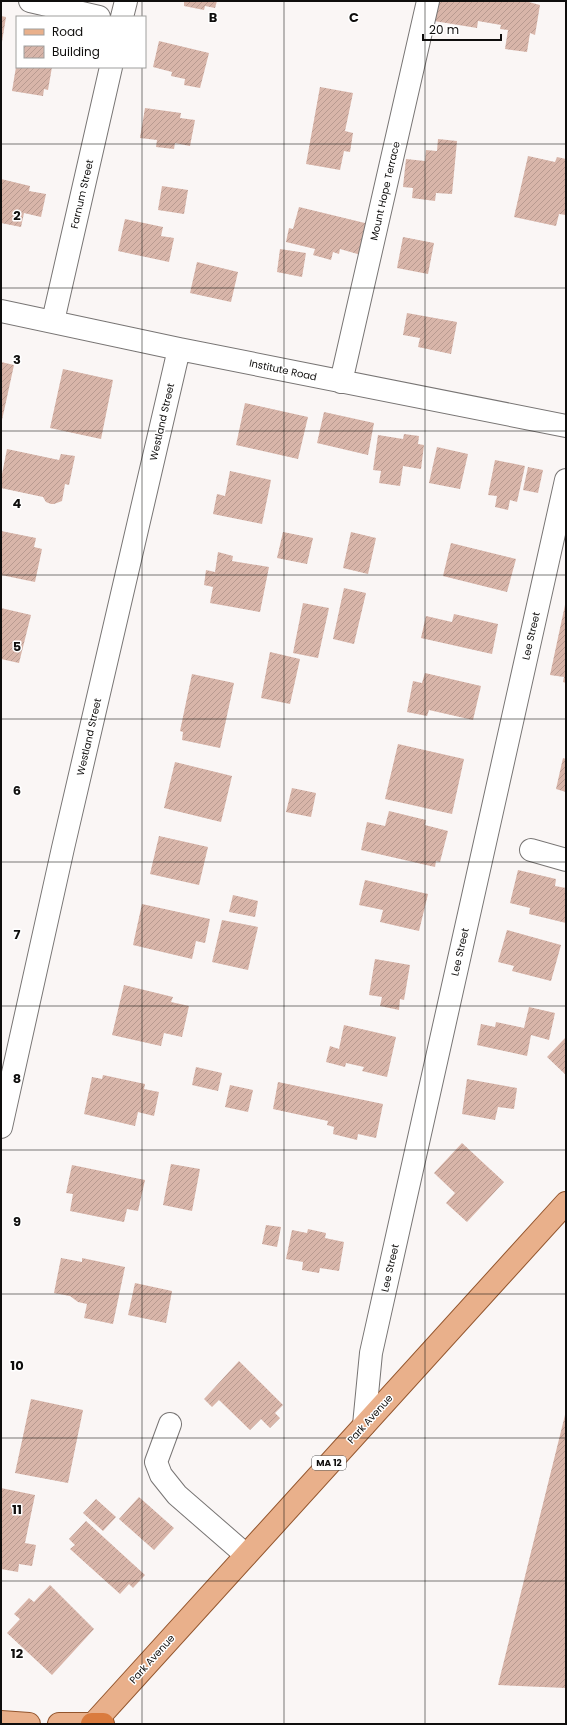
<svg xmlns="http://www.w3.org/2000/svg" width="567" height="1725" viewBox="0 0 567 1725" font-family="Poppins,sans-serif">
  <defs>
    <pattern id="building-hatch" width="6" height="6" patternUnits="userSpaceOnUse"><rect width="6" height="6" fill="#d8b5a9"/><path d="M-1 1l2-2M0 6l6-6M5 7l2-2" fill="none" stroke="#b89a90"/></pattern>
  </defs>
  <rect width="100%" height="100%" fill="#faf6f5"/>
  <path fill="url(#building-hatch)" d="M184,1h33l-2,7 -10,-2 -1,4 -20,-4z
    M437,1h88l15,4 -5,30 -5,-2 -3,19 -22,-3 3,-19 -8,-1 1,-4 -23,-4 -1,7 -43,-7z
    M1,16l5,1 -4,25h-1z
    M159,41l50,12 -9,35 -16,-3 1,-6 -14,-3 1,-4 -19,-5z
    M16,67h36l-4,23 -4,-1 -1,7 -31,-5z
    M320,87l33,6 -8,38 8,2 -3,19 -6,-1 -4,19 -34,-6z
    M145,108l36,5 -1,5 15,2 -5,26 -15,-3 -1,6 -18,-2 1,-7 -17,-2z
    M438,139l19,2 -5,53 -16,-1 -1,8 -23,-3 1,-10 -10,-1 3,-28 19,2 1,-11 11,1z
    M528,156l27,6 2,-5 9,2v56l-7,-1 -3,12 -42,-9z
    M1,179l29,7 -1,5 17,3 -5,23 -17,-4 -3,14 -20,-4z
    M162,186l26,4 -4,24 -26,-4z
    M299,207l70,17 -8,31 -21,-6 -1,5 -6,-2 -2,8 -18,-5 2,-6 -29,-7 3,-14 4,1z
    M125,219l38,8 -2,9 13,2 -5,24 -51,-11z
    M403,237l31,6 -6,31 -31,-6z
    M280,249l26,4 -4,24 -25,-5z
    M197,262l41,10 -7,30 -41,-9z
    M407,313l50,9 -6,32 -33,-7 2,-9 -17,-3z
    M1,362l13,3 -12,55h-1z
    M63,369l50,11 -12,59 -51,-11z
    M245,403l63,14 -10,42 -62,-14z
    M324,412l50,11 -6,32 -51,-12z
    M404,434l15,2 -1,8 6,1 -3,24 -18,-3 -3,20 -21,-3 2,-12 -8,-1 5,-35 25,4z
    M437,447l31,7 -8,35 -31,-6z
    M7,449l52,11 2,-6 14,2 -6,29 -4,-1 -3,17 -8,3h-3l-5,-2 -3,-5 -42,-9v-9z
    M495,460l30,6 -8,36 -7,-2 -2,10 -13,-3 2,-11 -9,-1z
    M528,467l15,3 -5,23 -15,-3z
    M230,471l41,9 -9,44 -49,-10 4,-20 8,2z
    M1,531l35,7 -2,9 8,2 -7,33 -34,-7z
    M283,532l30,6 -6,26 -30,-6z
    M351,532l25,6 -8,36 -25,-6z
    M451,543l65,16 -9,33 -64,-16z
    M218,552l15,4 -1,5 37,6 -9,45 -50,-9 3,-16 -9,-2 2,-15 9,2z
    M344,588l22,5 -12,51 -21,-5z
    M303,603l26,5 -11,50 -25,-5z
    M565,605h1v78l-3,-1 1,-5 -14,-2z
    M1,608l30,7 -12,48 -18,-4z
    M454,614l44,10 -6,30 -71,-16 5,-22 26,6z
    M270,652l30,7 -10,45 -29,-6z
    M425,673l56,13 -8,34 -44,-10 -2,6 -20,-4 6,-31 9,2z
    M192,674l42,9 -14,65 -38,-8 1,-8 -3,-1z
    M398,744l66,15 -12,55 -67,-15z
    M563,758l3,1v33l-10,-3z
    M175,762l57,14 -11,46 -57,-14z
    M292,788l24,5 -5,24 -25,-5z
    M389,811l37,9 -1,5 23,6 -8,31 -4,-1 -1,6 -74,-17 6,-28 18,4z
    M159,836l49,11 -9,38 -49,-11z
    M518,870l38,9 -1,7 11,2v35l-37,-9 1,-6 -20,-5z
    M365,880l63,14 -9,37 -39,-9 3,-12 -24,-5z
    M233,895l25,6 -3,16 -26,-5z
    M142,904l68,15 -5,24 -9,-2 -4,18 -59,-14z
    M222,920l36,7 -10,43 -36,-8z
    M507,930l54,15 -10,36 -39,-10 2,-5 -16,-4z
    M375,959l35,6 -6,35 -4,-1 -1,11 -19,-4 2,-9 -13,-2z
    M124,985l49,12 -2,5 18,4 -7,31 -18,-4 -3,13 -49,-11z
    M529,1007l26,6 -6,27 -18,-5 -4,21 -50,-11 4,-21 14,3 1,-5 28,6z
    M344,1025l52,12 -9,40 -25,-6 2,-4 -18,-4 -1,4 -19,-5 4,-16 9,3z
    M566,1037v38l-19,-18z
    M196,1067l26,6 -4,18 -26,-6z
    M103,1075l42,9 -1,5 15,3 -5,24 -16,-4 -3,14 -51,-12 8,-37 10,2z
    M467,1079l50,9 -3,21 -16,-2 -3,13 -33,-6z
    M278,1082l105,22 -7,34 -18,-4 -1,6 -24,-6 1,-7 -7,-2 1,-4 -55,-12z
    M230,1085l23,5 -5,22 -23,-5z
    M462,1143l42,39 -37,40 -21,-19 9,-10 -21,-20z
    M171,1164l29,5 -8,42 -29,-6z
    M72,1165l73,15 -7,31 -11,-2 -3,13 -54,-11 3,-17 -7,-1z
    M266,1225l15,2 -4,20 -15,-3z
    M308,1229l18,4 -1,5 19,4 -5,29 -19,-3 -1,5 -17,-3 1,-8 -17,-3 6,-29 15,3z
    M61,1258l21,4v-4l43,9 -12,57 -29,-6 3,-14 -9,-2 -8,-6 -16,-3z
    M135,1283l37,8 -6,32 -38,-8z
    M239,1361l44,44 -8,8 5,5 -10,10 -9,-9 -11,11 -31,-30 -7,7 -8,-8z
    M31,1399l52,11 -15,73 -53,-10z
    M565,1415l1,273 -68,-3z
    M1,1488l34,7 -10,48 11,2 -4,21 -13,-2 -1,8 -17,-3z
    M139,1497l35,31 -20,22 -35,-31z
    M96,1499l20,18 -13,14 -20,-18z
    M86,1521l59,54 -12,13 -4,-4 -9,10 -50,-45 5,-4 -6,-6z
    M50,1585l44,44 -42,46 -45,-42 13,-14 -6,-5 15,-16 5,4z"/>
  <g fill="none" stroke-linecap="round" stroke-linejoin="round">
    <g stroke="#787574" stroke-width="24">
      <path id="minor" d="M30,1l69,16
        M122,17l4,-16
        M1,311l178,38 387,77
        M53,321l58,-254
        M341,382l87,-381
        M531,850l35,10
        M1,1127l62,-279 116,-499
        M170,1424l-14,38 5,13 16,20 69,60
        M364,1425l7,-72 195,-873"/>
    </g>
    <g stroke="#93552d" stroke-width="24">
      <path id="major" d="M1,1722l28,2
        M59,1724h34l473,-521"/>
    </g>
    <g stroke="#93552d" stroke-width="24">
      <path id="highway" d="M92,1724h11"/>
    </g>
    <use href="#minor" stroke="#fff" stroke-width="22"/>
    <use href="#major" stroke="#e9b08b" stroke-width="22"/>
    <use href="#highway" stroke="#da7b3e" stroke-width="22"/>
  </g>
  <path fill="none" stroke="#0f0e0d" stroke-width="1" stroke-opacity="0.55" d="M142,1v16M284,1v1723M425,1v1723M142,67v1657M1,144h565M1,288h565M1,431h565M1,575h565M1,719h565M1,862h565M1,1006h565M1,1150h565M1,1294h565M1,1438h565M1,1581h565"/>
  <g text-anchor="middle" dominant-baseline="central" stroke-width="3" stroke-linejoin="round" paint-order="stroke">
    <rect fill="#fff" stroke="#575656" stroke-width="1" x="312" y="1456" width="34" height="14" rx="3"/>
    <g font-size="9" font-weight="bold" fill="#0f0e0d">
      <text x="329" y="1463">MA 12</text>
    </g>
    <g font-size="10" fill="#0f0e0d" stroke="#fff">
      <text transform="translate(385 191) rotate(-77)">Mount Hope Terrace</text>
      <text transform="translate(82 194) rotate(-77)">Farnum Street</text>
      <text transform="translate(283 370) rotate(12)">Institute Road</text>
      <text transform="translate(162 422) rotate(-77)">Westland Street</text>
      <text transform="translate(531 636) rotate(-77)">Lee Street</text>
      <text transform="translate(89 737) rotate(-77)">Westland Street</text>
      <text transform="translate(460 952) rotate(-77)">Lee Street</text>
      <text transform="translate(390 1268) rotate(-77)">Lee Street</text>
      <text transform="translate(370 1419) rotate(-48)">Park Avenue</text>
      <text transform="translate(152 1659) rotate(-48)">Park Avenue</text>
    </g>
  </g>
  <g font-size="13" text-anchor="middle" font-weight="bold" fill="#0f0e0d" stroke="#fff" stroke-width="3" stroke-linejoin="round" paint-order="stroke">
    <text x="213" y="22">B</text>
    <text x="354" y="22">C</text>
    <text x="17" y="220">2</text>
    <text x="17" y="364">3</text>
    <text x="17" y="508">4</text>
    <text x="17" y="651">5</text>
    <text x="17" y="795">6</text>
    <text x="17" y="939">7</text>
    <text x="17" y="1083">8</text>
    <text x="17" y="1226">9</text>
    <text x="17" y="1370">10</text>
    <text x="17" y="1514">11</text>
    <text x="17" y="1658">12</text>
  </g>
  <rect width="567" height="1725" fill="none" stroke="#0f0e0d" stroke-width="4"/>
  <rect x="16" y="16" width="130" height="52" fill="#ffffff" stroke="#9f9f9e"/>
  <rect x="24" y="29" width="20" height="6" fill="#e9b08b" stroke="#9f9f9e"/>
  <text x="52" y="36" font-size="12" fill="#0f0e0d">Road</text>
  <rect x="24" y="46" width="20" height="12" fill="url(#building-hatch)" stroke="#9f9f9e"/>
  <text x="52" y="56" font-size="12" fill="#0f0e0d">Building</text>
  <path d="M423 34v6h78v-6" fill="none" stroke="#0f0e0d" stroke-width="2"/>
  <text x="429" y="34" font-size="12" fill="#0f0e0d" stroke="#ffffff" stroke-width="3" paint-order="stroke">20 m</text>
</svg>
